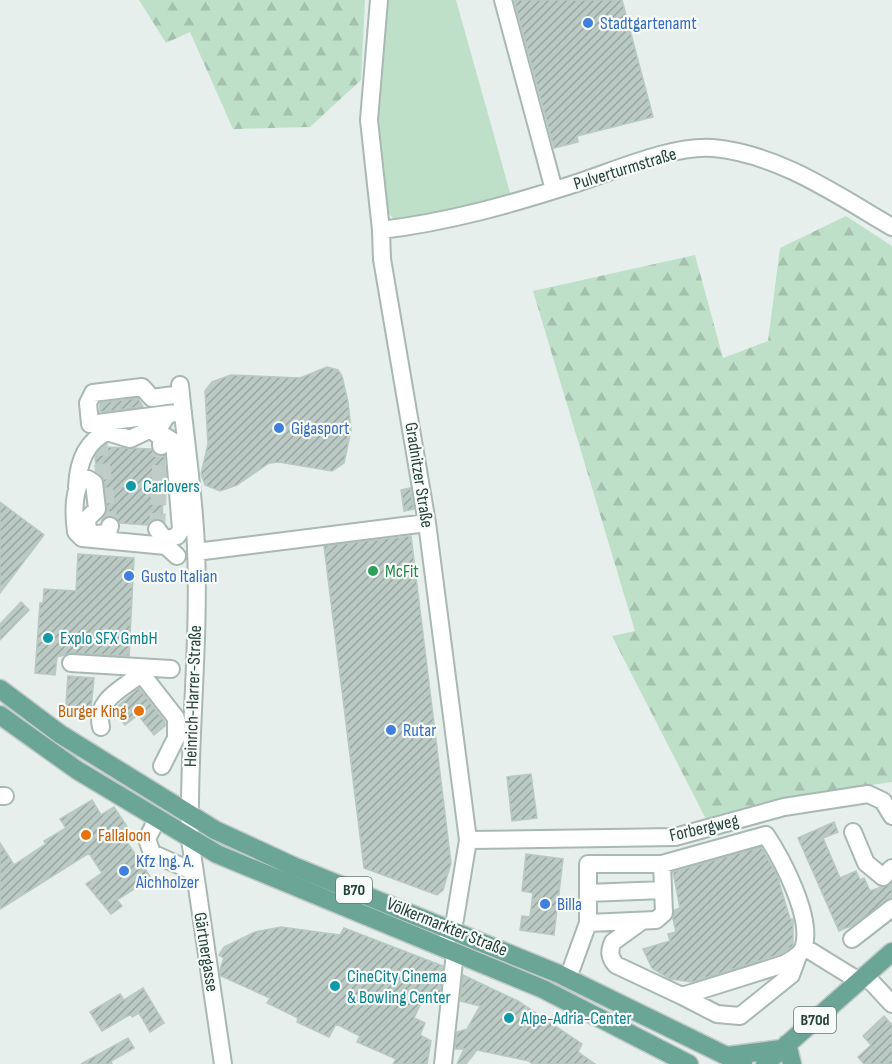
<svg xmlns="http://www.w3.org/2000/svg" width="892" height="1064" viewBox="0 0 892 1064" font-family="'Sofia Sans Condensed',sans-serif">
  <defs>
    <pattern id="forest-firs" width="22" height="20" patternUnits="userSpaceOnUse" patternTransform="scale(1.5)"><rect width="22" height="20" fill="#bfe0c8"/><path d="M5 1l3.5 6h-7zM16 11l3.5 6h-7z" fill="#a4c1ad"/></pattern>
    <pattern id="building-hatch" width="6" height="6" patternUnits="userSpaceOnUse" patternTransform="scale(1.5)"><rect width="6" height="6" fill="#bbcac4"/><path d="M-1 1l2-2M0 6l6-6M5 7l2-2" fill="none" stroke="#98a6a0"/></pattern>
  </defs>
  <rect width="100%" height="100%" fill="#e6efeb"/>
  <path fill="#bfe0c8" d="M386,0h70l55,196 -77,20 -38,5 -14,-14 -9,-90z"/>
  <path fill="url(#forest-firs)" d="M139,0h226l-4,80 -51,47 -77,2 -43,-97 -24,11z
    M846,216l46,30v536l-110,16 -75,23 -95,-185 23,-5 -102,-340 162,-36 28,103 45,-17 12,-93z"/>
  <path fill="url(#building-hatch)" stroke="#b8c9c2" stroke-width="1.5" d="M514,0h108l31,117 -76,19 1,6 -24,6z
    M327,367l11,3 4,6 6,26 3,28 -7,33 -12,8 -53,-9 -10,1 -32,22 -17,6 -15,-6 -4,-11 7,-30 -3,-53 7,-9 19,-7 69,3z
    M138,398l5,9 -43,5v-9z
    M105,447l46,2 5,6 9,1 -3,64 -7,-1 -8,6 -27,-2 -8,-7 -9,2 4,-10 -3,-26 -7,-9 -2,-16z
    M410,488l4,21 -10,2 -3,-21z
    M0,502l44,33 -44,58z
    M411,536l40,327 -8,27 -6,5 -73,-27 -40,-322z
    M78,554l56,4 -5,98 -58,-3 -14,4 -2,18 -20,-2 5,-70h3l1,-14 32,2z
    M21,602l8,8 -29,30v-16z
    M68,676l26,2 -4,40 -25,-1z
    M139,688l26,34v4l-11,9 -16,-20 -13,10 -12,-15z
    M531,774l6,44 -25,3 -5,-44z
    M92,800l9,15 13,-8 14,21 -7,5 30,45 -34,22 5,6 -11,8 -25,-30 16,-11 -13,-20 -89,56v-66l14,22 32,-21 -2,-3 22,-13 -6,-9z
    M834,822l4,10 -15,6 17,40 16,-7 4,9 4,-2 6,13 22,-8v15l-39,27 -14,6 -41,-93z
    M761,847l16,28 13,44h3v27l-13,8 -88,28 -22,-3 -18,-11 -9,-19 27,-8 -2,-7 8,-2 -3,-13 1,-9 6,-2 -7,-36z
    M526,854l37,5 -9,76 -34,-5 2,-14 8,1 3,-24 -11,-2z
    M281,927l59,8 4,-7 99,38 -3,30 -14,-4 -12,26 11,5 -5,12 11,6 -4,23h-34l3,-5 -39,-17 3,-6 -24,-12 -7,13 -32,-15 1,-4 -31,-15 3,-5 -49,-22 -1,-7 4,-11 -5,-3 5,-8 31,-15z
    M463,975l55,26 64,43 -4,8 17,12h-63l-3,-3 -52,-11 -11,14h-9l7,-15h-9l2,-17 10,-3 13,-23 -20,-5z
    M143,988l21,35 -14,9 -11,-19 -7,4 -1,-3 -29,17 -12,-19 30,-18 4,6z
    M884,1016l8,9v39h-28l-6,-7 13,-12 -8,-9z
    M128,1038l6,10 -23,13 1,3h-31z"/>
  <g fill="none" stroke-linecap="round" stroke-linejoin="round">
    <path stroke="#bfccc8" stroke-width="16" stroke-dasharray="16 8" stroke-linecap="butt" d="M99,440l11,86
      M157,529l4,-83"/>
    <g stroke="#a8b8b2" stroke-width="20">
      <path id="minor" d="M379,0l-10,120 12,110 1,29 45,264 41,317 -13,79 -9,23
        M503,0l51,190
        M381,230c68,-8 131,-26 196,-47 40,-13 95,-38 136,-35 66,6 124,47 179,79
        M180,385c5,54 14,108 16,163 4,97 -8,194 -6,291l33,225
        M181,394l-29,4 -10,-11 -49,6 -5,10 2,21 93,-12
        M77,487c1,-23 8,-45 30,-55l23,7 21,-10 10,9v8
        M110,526l-2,7 -13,1 -7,-3 -1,-12 10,-10 -3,-26 -6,-4 -7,1c-8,14 -7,37 -5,52l6,6 84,8
        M157,529l8,11 1,6 11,10
        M165,540l12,-4 4,-6 -7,-88 -17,-11 11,-17
        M196,552l231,-29
        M71,663l100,6
        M101,727c-6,-26 19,-37 37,-51l6,1 32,41v20l-14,28
        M0,796h5
        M157,819l-10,20 5,14 42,19
        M853,832l13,31 17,14 9,-9
        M468,840l207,-3 109,-30 84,-13 15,7 9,15
        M588,893l75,-3
        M588,923l68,-3 8,-7 -2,-49
        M852,939l40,-31
        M804,947l55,34
        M865,975l27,29
        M568,978l20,-55v-59h74l104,-29c16,24 46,81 38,111 -2,9 -13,14 -20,18l-102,32 -66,-31c-7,-8 -7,-14 -3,-23l29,-21
        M682,996l35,18 23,2 51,-41 7,-19
        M443,1064l12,-112"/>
    </g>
    <g stroke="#c2cac8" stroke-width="21">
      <path id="major" d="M0,689l60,45 155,96 78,36 266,108 184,90
        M0,715l77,55 140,84 326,135 146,75
        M787,1044l5,20
        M727,1056l54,-7
        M765,1064l127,-112"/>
    </g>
    <use href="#minor" stroke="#fff" stroke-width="16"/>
    <use href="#major" stroke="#6aa596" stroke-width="18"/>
  </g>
  <g fill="#3f7fe0" stroke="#f7fbf9" stroke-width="2">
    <circle cx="588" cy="23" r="6"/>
    <circle cx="279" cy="428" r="6"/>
    <circle cx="129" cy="576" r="6"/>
    <circle cx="391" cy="730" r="6"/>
    <circle cx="124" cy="871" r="6"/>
    <circle cx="545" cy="904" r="6"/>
  </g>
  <g fill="#0f9aa8" stroke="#f7fbf9" stroke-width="2">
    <circle cx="131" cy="486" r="6"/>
    <circle cx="48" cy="638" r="6"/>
    <circle cx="335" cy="986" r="6"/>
    <circle cx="509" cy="1018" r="6"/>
  </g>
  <circle fill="#2e9e5b" stroke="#f7fbf9" stroke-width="2" cx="373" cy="571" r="6"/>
  <g fill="#e8710a" stroke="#f7fbf9" stroke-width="2">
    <circle cx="139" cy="711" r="6"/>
    <circle cx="86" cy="835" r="6"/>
  </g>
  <g text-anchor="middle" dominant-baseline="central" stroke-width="4.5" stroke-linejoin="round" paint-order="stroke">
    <g fill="#f7fbf9" stroke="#637a73" stroke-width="1.5">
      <rect x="336" y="877" width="36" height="26" rx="4.5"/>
      <rect x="794" y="1007" width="42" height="26" rx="4.5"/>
    </g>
    <g font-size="16" font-weight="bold" fill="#24423a">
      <text x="354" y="890">B70</text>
      <text x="815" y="1020">B70d</text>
    </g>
    <g font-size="18" fill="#366cbe" stroke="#f7fbf9" text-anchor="start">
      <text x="600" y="23">Stadtgartenamt</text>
      <text x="291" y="428">Gigasport</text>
      <text x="141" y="576">Gusto Italian</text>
      <text x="403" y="730">Rutar</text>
      <text x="136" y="861">Kfz Ing. A.<tspan x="136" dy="21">Aichholzer</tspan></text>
      <text x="557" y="904">Billa</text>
    </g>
    <g font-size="18" fill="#24423a" stroke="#f7fbf9">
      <text transform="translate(625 169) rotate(-17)">Pulverturmstraße</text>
      <text transform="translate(419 475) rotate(81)">Gradnitzer Straße</text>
      <text transform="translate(193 696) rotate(-88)">Heinrich-Harrer-Straße</text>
      <text transform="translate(704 828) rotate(-13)">Forbergweg</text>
      <text transform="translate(447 927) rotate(22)">Völkermarkter Straße</text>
      <text transform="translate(206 952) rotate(81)">Gärtnergasse</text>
    </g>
    <g font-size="18" fill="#0d838f" stroke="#f7fbf9" text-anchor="start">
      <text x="143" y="486">Carlovers</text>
      <text x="60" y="638">Explo SFX GmbH</text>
      <text x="347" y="976">CineCity Cinema<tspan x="347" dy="21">&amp; Bowling Center</tspan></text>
      <text x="521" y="1018">Alpe-Adria-Center</text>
    </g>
    <g font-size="18" fill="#27864d" stroke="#f7fbf9" text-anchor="start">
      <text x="385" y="571">McFit</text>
    </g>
    <g font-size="18" fill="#c56008" stroke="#f7fbf9" text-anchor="end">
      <text x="127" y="711">Burger King</text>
      <text x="98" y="835" text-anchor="start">Fallaloon</text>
    </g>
  </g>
</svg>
